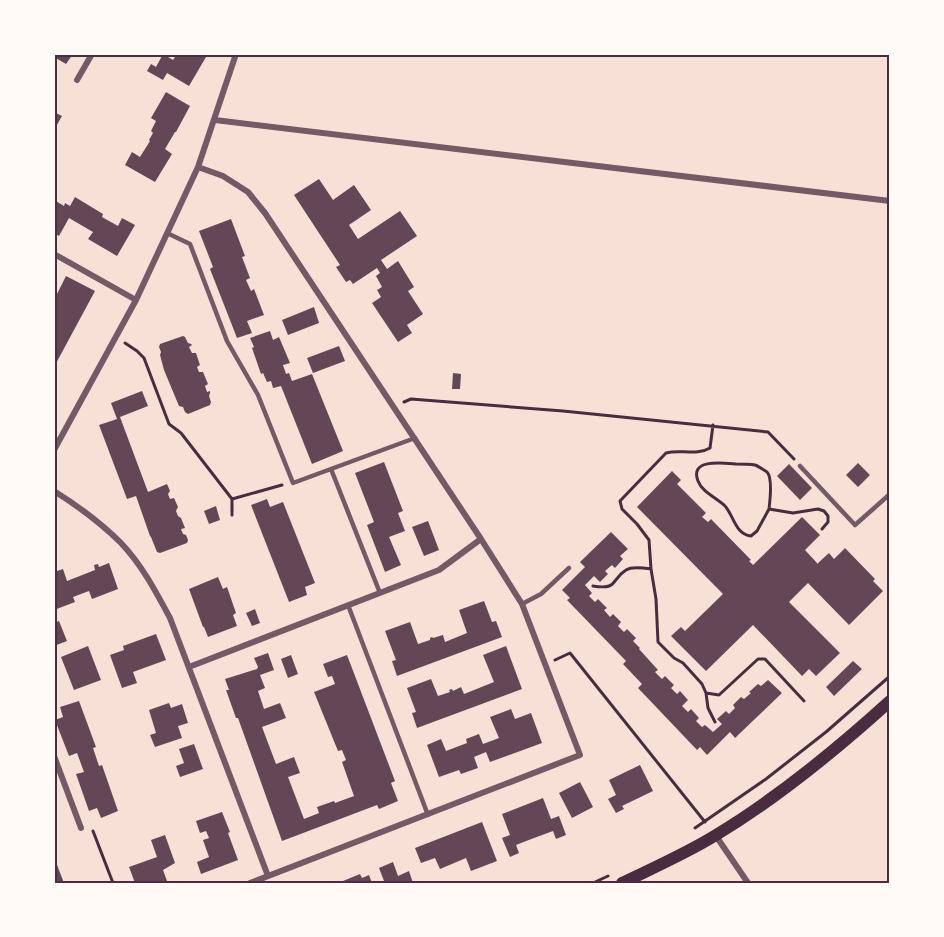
<svg xmlns="http://www.w3.org/2000/svg" width="944" height="937" viewBox="0 0 944 937" font-family="'Golos Text',sans-serif">
  <rect width="100%" height="100%" fill="#f7e1d7"/>
  <path fill="#644757" d="M54,54h19l-7,10 -12,-7z
    M163,54l10,6 4,-6h26l3,3 -17,29 -22,-13 -4,7 -16,-9 4,-7 5,3z
    M166,92l24,14 -14,26h-1l-10,17 7,5 -17,28 -30,-17 7,-13 8,5 10,-16 -1,-1 4,-7 -2,-2 5,-10 -5,-3z
    M54,112l8,4 -8,14z
    M319,179l14,21 21,-15 17,25 -22,15 9,14 42,-28 17,25 -36,24 6,9 11,-8 16,26 -6,4 15,23 -16,11 5,8 -14,9 -26,-39 9,-6 -4,-7 5,-3 -6,-11 4,-3 -3,-5 -24,16 -3,-4 -4,2 -10,-15 4,-2 -46,-70z
    M75,197l28,17 -1,3 16,9 4,-8 13,7 -18,31 -29,-17 5,-7 -24,-14 -10,18 -5,-3v-33l10,6 1,-3 5,3z
    M231,219l14,37 -3,1 8,21 -4,2 5,11 3,-2 10,26 -17,6 5,12 -15,5 -27,-69 3,-2 -14,-36z
    M66,276l29,15 -41,76v-67z
    M314,307l5,16 -31,12 -6,-15z
    M270,331l3,9 6,-3 11,26 -7,2 3,9 3,-1 3,8 20,-7 31,77 -31,13 -31,-78 -8,2 -2,-7 -4,1 -4,-9 -2,1 -9,-26 2,-1 -4,-9z
    M183,336l2,1 3,6 3,1 1,1 -3,2 3,6h4l4,12 -3,2 2,5h4l5,12 -3,2 2,6 3,-1v2l-1,3 2,6 -1,3 -22,9 -3,-2 -2,-5 -4,-1 -15,-36 -4,-15 1,-3 -2,-5 1,-3z
    M339,346l6,15 -32,12 -6,-15z
    M453,373l8,1 -1,15h-8z
    M142,391l6,15 -28,11 28,75 19,-8 3,7 -2,3 2,5 4,-1 4,9 -2,4 2,5 3,2 4,10 -4,1 2,5 3,1 2,5 -1,3 -27,10 -3,-1 -6,-15 -1,-1 -14,-40 -9,3 -28,-74 18,-6 -6,-16z
    M384,462l19,49 -5,2 7,18 -16,6 12,28 -16,7 -18,-47 7,-3 -19,-49z
    M858,463l12,12 -12,12 -12,-12z
    M789,464l23,24 -12,12 -23,-24z
    M672,471l9,9 -4,4 29,29 -4,4 6,5 3,-3 40,41 -2,1 4,4 49,-48 18,18 -15,15 12,13v1l12,-11 5,6 11,-11 30,31 -2,2 10,10 -34,34 -41,-42 -19,19 51,51 -24,23 -7,-7 -7,7 -49,-51 -47,46 -35,-35 10,-9 4,4 38,-37 -86,-87z
    M267,499l3,8 13,-5 32,81 -10,4 2,8 -18,7 -38,-97z
    M216,506l4,14 -11,4 -5,-13z
    M428,521l11,29 -15,6 -12,-29z
    M611,532l17,17 -8,7 3,3 -8,9 -3,-3 -7,6 3,3 -8,8 -6,-6 -9,9 7,8 -3,3 6,6 3,-3 9,9 -3,2 6,7 3,-3 8,8 -3,4 6,6 3,-3 9,9 -3,3 7,7 -1,1 19,21 -3,2 7,7 3,-3 9,9 -3,3 6,6 3,-3 8,9 -6,6 6,6 3,-3 8,9 -3,3 6,6 3,-2 8,7 9,-8 -5,-5 9,-8 3,3 6,-6 -2,-3 8,-8 3,2 7,-6 -2,-1 9,-8 3,2 7,-6 14,13 -47,45 -5,-6 -23,23 -7,-8 -3,3 -59,-62 4,-4 -19,-20 3,-3 -59,-61 3,-2 -8,-8 23,-23 -5,-5z
    M109,563l9,26 -26,10 -3,-8 -16,6 2,5 -21,8v-38l9,-3 4,12 28,-11 -1,-5 4,-1 1,3z
    M218,577l5,12 4,-2 9,26 -3,2 4,11 -29,11 -4,-10h-1l-14,-38z
    M484,601l8,21 4,-1 6,16 -105,39 -5,-15 4,-1 -11,-29 25,-9 8,22 12,-4v-2l2,-1 1,1 10,-3 2,7 22,-9 -8,-23z
    M255,609l5,14 -8,3 -6,-13z
    M59,621l8,20 -13,5v-23z
    M156,634l10,26 -33,12 4,11 -15,5 -12,-33 14,-5 -1,-4z
    M88,646l13,34 -27,10 -13,-33z
    M506,646l16,43 -105,39 -5,-15 4,-1 -9,-24 24,-9 7,17 12,-4 -1,-2 3,-1 1,2 8,-4 3,7 30,-12 -11,-27z
    M268,653l6,17 -14,5 5,13 -7,3 6,18 16,-6 6,15 -24,9 14,37 18,-7 6,16 -12,4 16,42 15,-6 -2,-6 17,-6 1,2 19,-7 -12,-34 4,-2 -4,-10 -4,1 -24,-59 21,-8 -3,-8 -4,1 -5,-13 24,-9 48,126 -4,2 7,18 -19,8 -2,-4 -95,36 -44,-123h-2l-10,-28h3l-4,-11 32,-10 1,-2 -4,-9z
    M291,655l7,19 -10,4 -7,-19z
    M853,661l9,8 -28,27 -8,-9z
    M79,701l17,46 -3,1 6,18 3,-1 16,46 -17,7 -4,-10 -8,3 -13,-37 8,-2 -7,-19 -8,3 -14,-36 8,-3 -3,-10z
    M169,703l2,5 11,-4 6,19 -10,3 4,12 -27,9 -5,-12 6,-2 -7,-23z
    M511,709l4,10 16,-6 11,30 -52,19 -4,-10 -12,5 4,11 -17,6 -2,-4 -20,7 -12,-32 14,-6 5,12 21,-8 -1,-4 13,-5 4,10 16,-6 -9,-21z
    M194,744l9,25 -23,8 -4,-11 8,-3 -5,-14z
    M640,765l13,26 -31,15 2,3 -8,4 -8,-14 8,-4 -7,-15z
    M580,782l13,25 -21,11 -13,-25z
    M543,798l8,21 8,-3 7,19 -10,4 -3,-8 -19,7 -18,7 3,8 -9,4 -8,-19 8,-3 -8,-21z
    M222,812l8,20 -2,1 10,27 -37,14 -4,-12 12,-5 -6,-17 6,-2 -3,-7 -6,2 -4,-12z
    M482,822l15,39 -26,10 -5,-13 -26,11 -5,-11 -14,5 -6,-15z
    M165,835l10,28 -12,7 4,11 -4,2h-28l-6,-16 28,-10 -6,-17z
    M54,857l10,26h-10z
    M393,862l5,14 11,-5 4,12h-34l5,-2 -5,-13z
    M360,874l2,4 7,-3 3,8h-34z"/>
  <g fill="none" stroke-linecap="round" stroke-linejoin="round">
    <path stroke="#4a2c40" stroke-width="3" d="M125,343l12,8 7,7 25,66 12,9 51,66v16
      M404,402l7,-3 152,12 205,21 26,27
      M713,425l-3,23c-13,8 -30,1 -44,5l-46,48 2,8 15,15 12,16 2,29 5,30 2,43 16,16 9,5 19,21 4,9 13,2 39,-36h7l39,42
      M232,499l50,-14
      M769,509c1,-9 4,-31 -2,-37 -3,-2 -9,-6 -12,-7 -6,-1 -13,-1 -19,-1 -12,-1 -47,-6 -38,17 4,11 19,17 27,25 9,10 10,28 26,30l6,-5 12,-22 24,4 25,-4 6,2 4,5v6l-6,7
      M593,586c26,4 17,-6 33,-16 6,-4 18,-2 25,-1
      M555,660l15,-7 135,169
      M706,693l2,15 7,14
      M695,828l71,-49 60,-47 64,-56
      M93,831l20,52
      M593,883l15,-7"/>
    <path stroke="#755966" stroke-width="4.5" d="M167,233l23,11 37,97 31,54 35,88 122,-45
      M800,466l55,59 35,-31
      M331,469l49,124
      M522,604l19,-10 28,-26
      M348,605l80,210"/>
    <path stroke="#755966" stroke-width="6" d="M77,80l15,-26
      M215,120l675,81
      M198,167l25,9 25,16 17,21 216,326 41,65 58,151 -330,128
      M54,254l82,46
      M54,450l82,-150 62,-133 38,-113
      M54,491c24,15 47,32 67,52 21,22 35,49 49,75l98,258
      M189,667l250,-97 42,-31
      M54,756l27,72
      M716,836l32,47"/>
    <path stroke="#4a2c40" stroke-width="12" d="M622,883c31,-15 65,-30 94,-48 63,-38 120,-85 174,-134"/>
  </g>
  <rect width="944" height="937" fill="none" stroke="#fffaf5" stroke-width="111"/>
  <rect x="56" y="56" width="832" height="826" fill="none" stroke="#4a2c40" stroke-width="2"/>
</svg>
